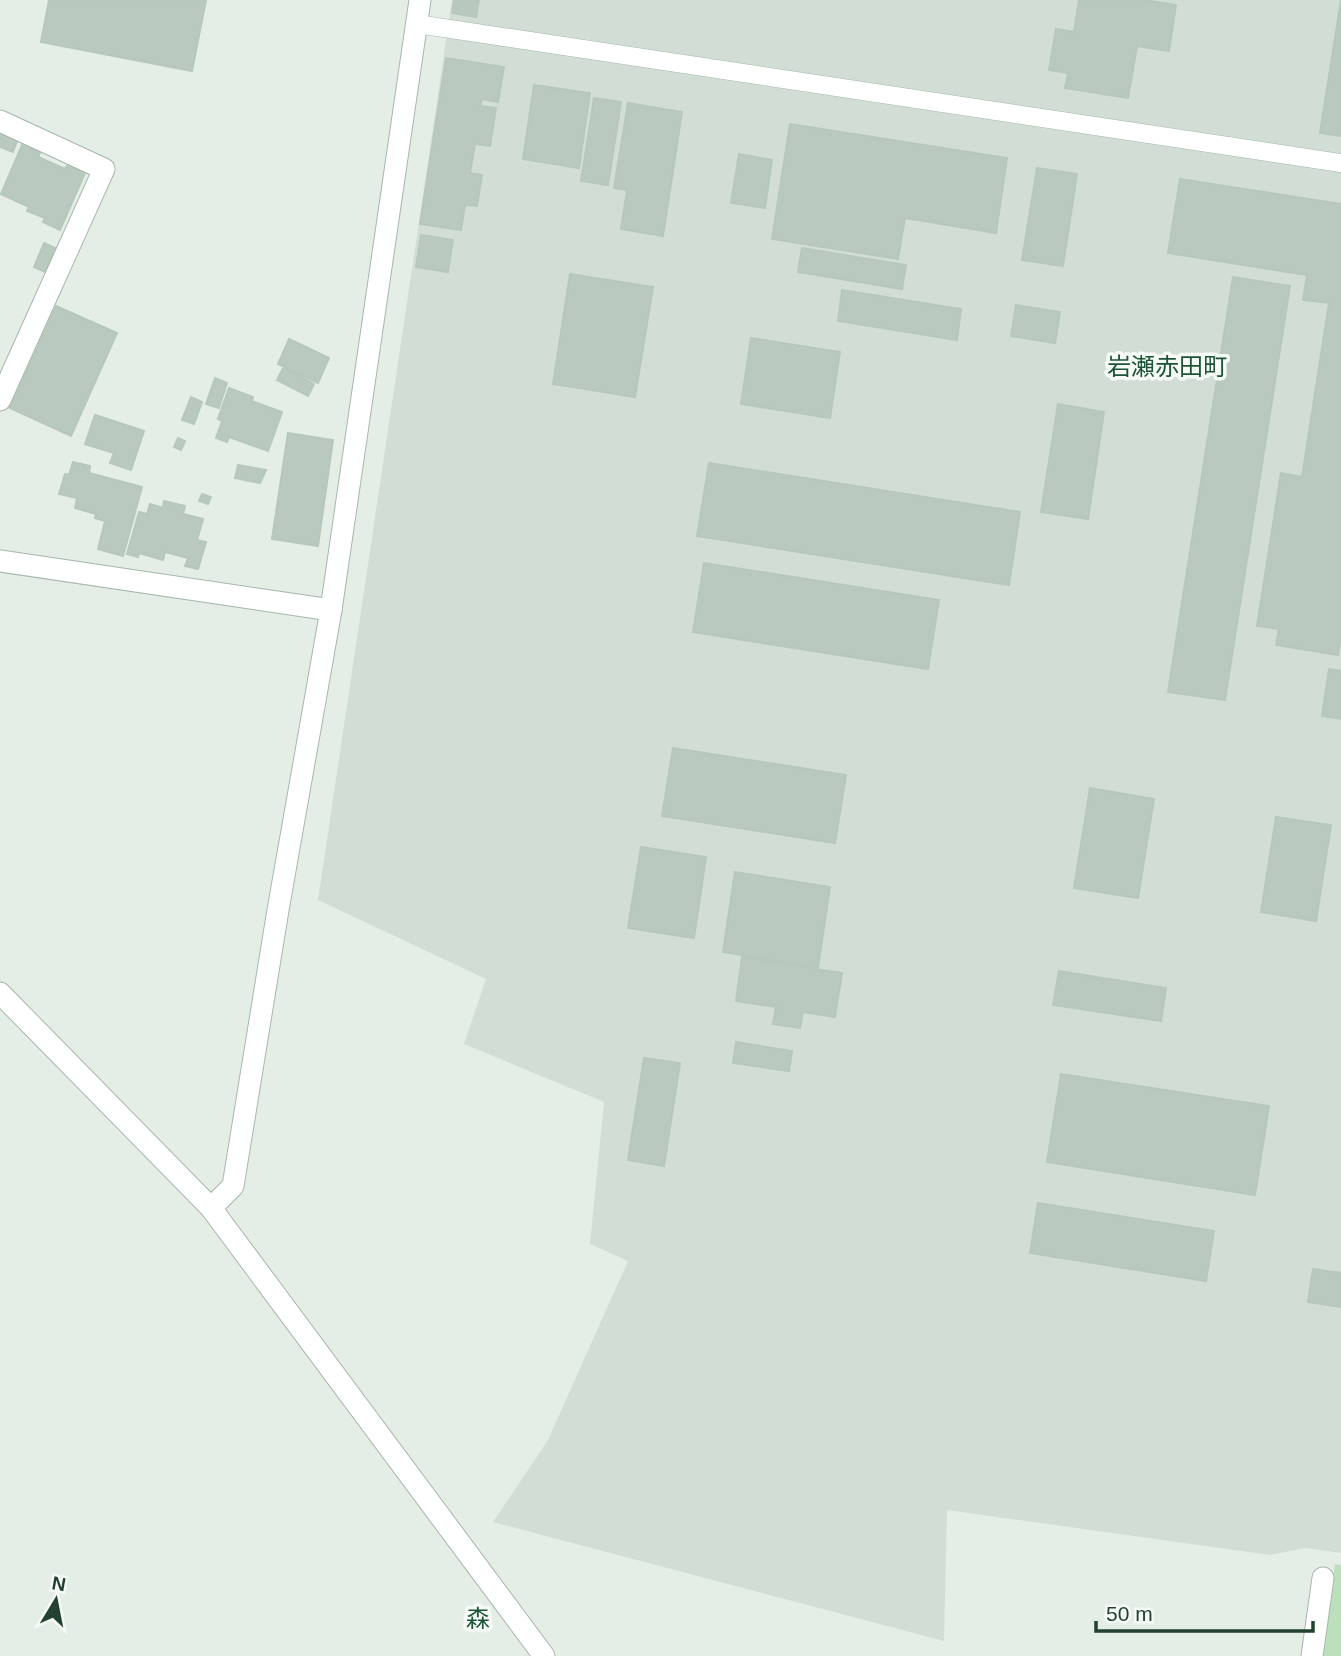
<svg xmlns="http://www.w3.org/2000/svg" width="1341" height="1656" viewBox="0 0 1341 1656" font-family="Arial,'Noto Sans JP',sans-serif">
  <rect width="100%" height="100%" fill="#e4eee7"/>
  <path fill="#d2ded5" d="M452,0h889v1553l-36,-5 -35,7 -323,-45 -3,131 -451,-119 55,-82 80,-179 -38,-17 14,-142 -140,-58 22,-65 -168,-79z"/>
  <path fill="#bde0bc" d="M1335,1564l6,1v91h-19z"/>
  <path fill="#b9c9bf" stroke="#b6c8bc" stroke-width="2" d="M49,0h157l-14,71 -151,-29z
    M454,0h25l-3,17 -24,-4z
    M1079,0h65l32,5 -7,46 -32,-5 -9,52 -63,-10 3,-15 -19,-3 7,-41 18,3z
    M1341,0v136l-21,-3z
    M446,58l58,9 -6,35 -16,-3 -2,7 16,2 -6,38 -15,-2 -5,29 12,2 -5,31 -12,-1 -4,25 -41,-6z
    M534,85l56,8 -11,75 -56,-9z
    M594,98l27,4 -13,83 -27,-4z
    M628,103l54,9 -19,124 -42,-7 6,-39 -13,-2z
    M790,124l217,34 -11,75 -91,-15 -7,41 -126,-20z
    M0,131l18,7 -5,14 -13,-5z
    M22,145l18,8 -2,4 27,12 2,-3 18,7 -25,57 -17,-8 2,-4 -18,-7 2,-4 -28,-13z
    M739,154l33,6 -7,48 -34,-5z
    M1037,168l40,6 -14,92 -41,-6z
    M1180,179l161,25v431l-3,20 -62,-10 3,-16 -22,-3 24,-153 21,4 27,-174 -26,-3 4,-25 -139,-22z
    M421,235l32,5 -5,32 -32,-5z
    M44,243l11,5 -10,24 -11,-5z
    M802,248l104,17 -4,24 -104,-17z
    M570,274l83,13 -18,110 -82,-13z
    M1233,277l57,9 -65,414 -57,-8z
    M842,290l119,19 -4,31 -119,-19z
    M1016,305l44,7 -5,31 -44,-7z
    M56,306l61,27 -46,103 -61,-28z
    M751,338l89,14 -10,66 -89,-14z
    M289,339l40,19 -11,25 -40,-19z
    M283,368l31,16 -6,12 -31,-16z
    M215,378l12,5 -8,25 -13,-4z
    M229,388l24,9 -1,4 30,11 -14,39 -39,-14 -2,5 -11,-4 6,-17 -4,-2z
    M191,397l11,5 -8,22 -12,-4z
    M1058,404l46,8 -16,107 -47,-7z
    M95,415l49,16 -13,39 -21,-7 4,-10 -29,-9z
    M288,433l45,7 -15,106 -46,-7z
    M178,438l7,3 -4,9 -7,-3z
    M73,462l17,4 -1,7 53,14 -19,69 -25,-7 7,-28 -10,-3 1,-4 -21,-6 2,-10 -18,-4 6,-20 4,1z
    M709,463l311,49 -11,73 -312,-49z
    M238,465l28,5 -6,13 -25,-5z
    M202,494l9,3 -3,7 -9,-3z
    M164,501l21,5 -2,8 20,5 -6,21 9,2 -8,27 -13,-3 3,-8 -23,-6 -2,8 -24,-7 -1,4 -11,-3 12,-42 8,2 3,-10 13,4z
    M704,563l235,37 -11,69 -235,-37z
    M1329,669l12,2v48l-19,-3z
    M673,748l173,27 -11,68 -173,-27z
    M1090,788l64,11 -16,99 -64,-10z
    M1276,817l55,8 -15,96 -55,-9z
    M641,847l65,10 -12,81 -66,-10z
    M735,872l95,15 -12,80 -95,-15z
    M742,957l100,16 -7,44 -32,-5 -3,16 -27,-4 3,-17 -40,-6z
    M1059,971l107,17 -5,33 -108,-16z
    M736,1042l56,9 -3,20 -56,-8z
    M644,1058l36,5 -16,103 -36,-6z
    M1061,1074l208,32 -14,89 -208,-33z
    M1038,1203l176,28 -8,50 -176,-28z
    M1313,1269l28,4v34l-33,-5z"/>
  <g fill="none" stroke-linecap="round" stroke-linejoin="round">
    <g stroke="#a6b7ac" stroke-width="19">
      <path id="service" d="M417,24l924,139"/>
    </g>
    <g stroke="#a6b7ac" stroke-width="23">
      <path id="minor" d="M0,121l104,48 -104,231
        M211,1208l22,-22 45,-276 53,-300 89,-610
        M1312,1656l11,-78"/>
    </g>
    <g stroke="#a6b7ac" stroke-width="23">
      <path id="tertiary" d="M0,561l331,49
        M0,993l211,215 333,448"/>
    </g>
    <use href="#service" stroke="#fff" stroke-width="18"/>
    <use href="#minor" stroke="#fff" stroke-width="21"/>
    <use href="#tertiary" stroke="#fff" stroke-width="21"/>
  </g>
  <g text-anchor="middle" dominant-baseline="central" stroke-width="7" stroke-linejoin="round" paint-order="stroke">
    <g font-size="24" fill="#1d5437" stroke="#f5faf6">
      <text x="1167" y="366">岩瀬赤田町</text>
      <text x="478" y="1618">森</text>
    </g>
  </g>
  <g transform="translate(56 1600) rotate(10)" stroke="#f5faf6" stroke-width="5" paint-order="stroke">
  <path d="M0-5L12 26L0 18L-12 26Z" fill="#224130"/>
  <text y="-10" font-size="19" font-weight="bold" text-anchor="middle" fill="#224130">N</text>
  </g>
  <path d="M1096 1621v10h217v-10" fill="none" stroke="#224130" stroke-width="3.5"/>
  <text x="1106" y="1621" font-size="21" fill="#224130" stroke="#f5faf6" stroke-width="5" paint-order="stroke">50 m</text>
</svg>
